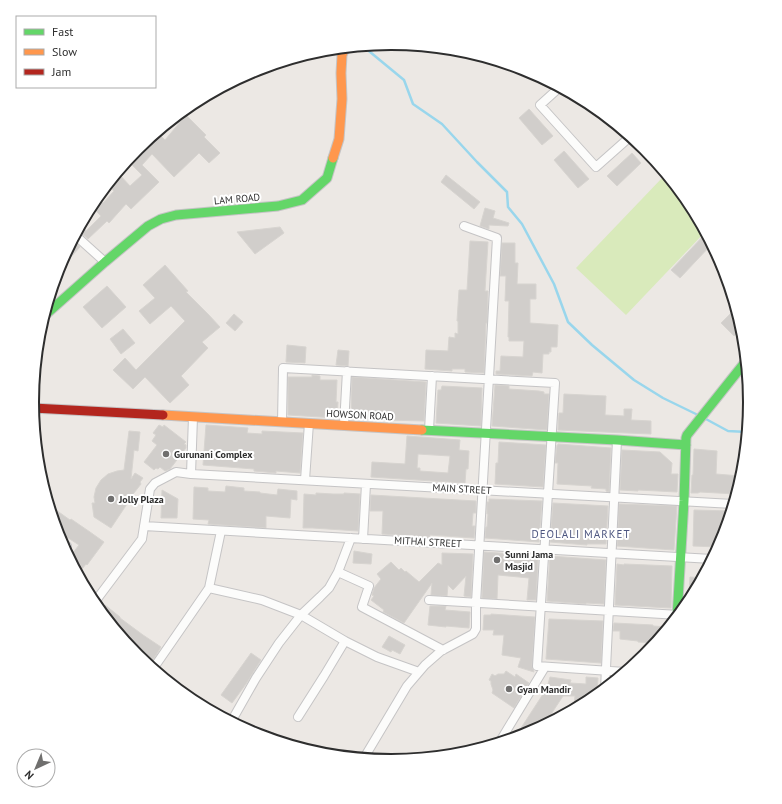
<svg xmlns="http://www.w3.org/2000/svg" width="782" height="804" viewBox="0 0 782 804" font-family="'PT Sans',sans-serif">
  <rect width="100%" height="100%" fill="#ece8e4"/>
  <path fill="#d9eabb" d="M662,178l30,28 13,26 -79,83 -50,-47z"/>
  <g fill="none" stroke-linecap="round" stroke-linejoin="round">
    <path stroke="#99d6ec" stroke-width="2.5" d="M364,47l40,33 9,24 29,20 35,38 30,30 1,15 14,17 32,60 14,38 24,23 42,35 29,18 37,18
      M704,418l24,13 19,1"/>
  </g>
  <path fill="#d1cecb" stroke="#d7d4d0" fill-rule="evenodd" d="M529,109l24,27 -11,9 -23,-27z
    M186,115l20,20 -2,2 16,16 -11,10 -10,-10 -25,24 -22,-23 -10,11 17,17 -28,27 -5,-5 -17,19 -2,-2 -19,18 -9,-8 4,-4 3,4 15,-15 -9,-9 6,-8 5,4 11,-12 -7,-6 12,-11 11,12 12,-11 -15,-15 7,-8 4,4 21,-22 6,6z
    M564,151l25,28 -11,9 -24,-28z
    M632,153l9,10 -24,23 -10,-10z
    M446,175l34,27 -6,7 -33,-27z
    M485,208l10,3 -2,7 16,5 -1,3 -19,-1v4l-9,-3z
    M280,227l4,6 -29,21 -18,-22z
    M706,233l6,11 -32,34 -9,-8z
    M72,240l8,7 -10,11 -12,11 1,-5z
    M470,241l18,1 -3,49h3l-1,32h-1l-2,50 -19,-1v-3h-13v2l-27,-2 1,-19 22,1 1,-14 6,1v-5l3,1v-13h-1l2,-31h8z
    M502,243h13v20h3l-1,21h19v15h-6v24l28,2 -1,22h-6v5h-2v2h-6l-1,19 -9,-1 -1,4 -36,-2v-3h4l1,-15 22,1 1,-16h-15v-4h-1l1,-36h-4l1,-25h-6z
    M165,265l23,26 -2,1 22,22 12,13 -18,15 6,6 -27,28 8,9 -19,18 -25,-26 -12,12 -20,-19 12,-12 11,12 49,-49 -14,-15 -21,18 -11,-13 16,-13 -12,-13z
    M107,286l19,21 -24,21 -19,-21z
    M736,308l6,20 -8,8 -13,-13z
    M234,314l9,8 -8,9 -9,-8z
    M123,329l12,14 -14,11 -11,-15z
    M287,345l19,2 -1,16 -19,-1z
    M338,350l11,1 -1,15 -12,-1z
    M312,375l8,1v4h17l-1,22h2l-1,16 -49,-3v-38h24z
    M352,377l74,5 -2,39 -73,-2z
    M495,385l14,1v3l30,2 5,1v2h5l-2,36 -55,-4z
    M442,386l40,2 -1,38 -45,-3 2,-33h3z
    M564,394l42,2 -1,19 19,1v-7h8l-1,11 20,1v13l-93,-4 1,-17h4z
    M159,425l4,2 1,-2 22,17 -2,2 2,1v3l-16,21 -5,2 -5,-4 -2,2 -2,-1 -2,2 -10,-8 13,-17 -5,-4 4,-6 -3,-2z
    M206,425l42,3 -1,5 15,1v-3l41,2 -3,40 -24,-2v2l-22,-2v-2l-51,-4z
    M129,431l11,1 -2,19 -4,-1 -3,29 4,-6 8,5 -3,4 1,2 -15,19 1,1 -16,24 -17,-11 -2,-14h3l-1,-6 2,-9 5,-8 7,-6 9,-3 7,-1z
    M407,436l53,4 -1,10 10,1 -1,18h-2l-1,14 -94,-6 1,-15 33,2zM418,454l32,2 -2,17 -28,-2v-3h-3z
    M499,442l47,3 -3,42 -48,-3 1,-21h2z
    M558,444l53,4 -2,44 -3,-1v-2l-15,-1 1,-2 -35,-2 1,-21h-3l2,-18h1z
    M694,449l23,2 -1,23 24,2v1l1,1 -5,16 -36,-2 -2,1h-7l1,-18h1z
    M622,450l38,2 12,11 -1,11h7l-1,18 -19,-1 -20,-1v1l-18,-1z
    M226,486l18,2v3l16,1v1l17,2 1,-6 19,2v9l-6,-1 -1,19 -24,-2v12l-58,-4 1,-4 -16,-1 1,-32 14,1v3l17,1z
    M162,490l16,9 -1,19h-16z
    M316,493l17,1h11v-1l16,1 -2,37 -45,-3h-10l1,-34 12,1z
    M371,495l105,6v12h-3l-1,13h3l-1,12 -44,-3v2l-48,-3 1,-23h-13z
    M489,499l53,2 -3,41 -54,-4 1,-11h1l1,-13h-1v-12h2z
    M553,503l55,3 -2,38h-19v1l-37,-3z
    M619,504l58,2 -3,44 -57,-4z
    M49,505l21,15 1,-1 19,13 14,10 -17,23 -1,-1 -8,10 -9,-16 10,-13 -23,-15z
    M694,510l37,1 -6,19h-4l-1,14 -1,3 -26,-1z
    M354,551l18,3 -1,10 -18,-1z
    M484,552l45,3 -1,3 10,1 -2,41h-9l2,-22 -31,-3 -1,24 -15,-1z
    M442,553l31,1 -2,43 -7,-1 2,-20 -13,14 -5,-5 -1,11 -16,-1 1,-12 -28,40 -21,-11 1,-2 -13,-10 3,-4 -2,-1 2,-7 7,-9 -4,-5 14,-12 8,8 2,-2 4,4 1,-1 13,11 19,-19 4,2z
    M550,556l56,4 -2,44 -18,-1v1l-39,-3z
    M617,564l7,1v-1l48,2 -1,42 -56,-3z
    M690,577l12,1 -13,24 -4,5v-12h4z
    M105,605l15,12v1l23,17 18,12 -8,13 -22,-15 -1,2 -30,-36z
    M430,606h16l-1,4 25,2 -1,16 -23,-2v1l-18,-2z
    M491,614l44,3 -3,49 2,6 -16,-5 3,-9 -19,-3 2,-20h-11l1,-5h-11l1,-15h7z
    M549,619l54,2 -2,42 -55,-4z
    M614,623l39,2v1l15,1 -13,16 -17,-1v-1l-18,-2v-8h-7z
    M389,636l16,9 -5,9 -8,-4 -1,2 -9,-5z
    M251,653l10,7 -15,24 -14,19 -11,-8z
    M506,671l9,6 1,-3 13,9 -15,25 -22,-15 1,-3 -2,-6v-3l-2,-1 3,-6 3,2 3,-2h6z
    M550,677l21,3 -1,3 16,1v-7l12,1 -1,17 -7,6 -10,5 -6,-1 1,-9h-12l-19,29 -15,8 -8,-5 26,-40z"/>
  <g fill="none" stroke-linecap="round" stroke-linejoin="round">
    <g stroke="#c5c4c5" stroke-width="10">
      <path id="street" d="M560,87l-20,18 56,62 35,-31
        M75,235l30,27
        M282,422l1,-54 272,15 -18,283 88,6
        M344,425l3,-54
        M429,430l3,-54
        M191,474l2,-57
        M305,480l4,-57
        M144,526l568,33
        M363,539l3,-55
        M60,541l7,5 -2,3
        M338,572l31,14 -7,21 81,43
        M209,588l53,12 39,15 44,26 32,16 42,15
        M429,600l250,15
        M94,603l48,-64 8,-50 5,-6 21,-11 15,2 542,30
        M153,669l56,-81 12,-57
        M605,689l12,-249
        M298,717l26,-41 21,-35
        M231,722l25,-44 23,-35 22,-28 19,-18 9,-9 9,-16 13,-34
        M499,743l46,-76
        M364,758l43,-72 18,-21 16,-14 32,-17 3,-5v-26l21,-365 -33,-12"/>
    </g>
    <g stroke="#c5c4c5" stroke-width="11">
      <path id="fast" d="M43,317l62,-55 43,-36 13,-7 15,-4 102,-9 24,-6 25,-22 6,-20
        M422,430l195,10 69,5
        M677,617l7,-116 2,-63 1,-3 59,-74"/>
    </g>
    <g stroke="#c5c4c5" stroke-width="11">
      <path id="slow" d="M333,158l6,-19 3,-40 -1,-26 1,-18 3,-7
        M163,415l259,15"/>
    </g>
    <g stroke="#c5c4c5" stroke-width="11">
      <path id="jam" d="M33,408l130,7"/>
    </g>
    <use href="#street" stroke="#fcfcfb" stroke-width="8"/>
    <use href="#fast" stroke="#63d668" stroke-width="9"/>
    <use href="#slow" stroke="#ff974d" stroke-width="9"/>
    <use href="#jam" stroke="#b3261e" stroke-width="9"/>
  </g>
  <g fill="#706f6e" stroke="#fff" stroke-width="1.5">
    <circle cx="166" cy="454" r="4"/>
    <circle cx="111" cy="499" r="4"/>
    <circle cx="497" cy="560" r="4"/>
    <circle cx="509" cy="689" r="4"/>
  </g>
  <g text-anchor="middle" dominant-baseline="central" stroke-width="4" stroke-linejoin="round" paint-order="stroke">
    <g font-size="10" fill="#2e2e2e" stroke="#fff">
      <text transform="translate(237 199) rotate(-5)">LAM ROAD</text>
      <text transform="translate(360 415) rotate(3)">HOWSON ROAD</text>
      <text transform="translate(462 489) rotate(3)">MAIN STREET</text>
      <text transform="translate(428 542) rotate(3)">MITHAI STREET</text>
    </g>
    <g font-size="10" font-weight="bold" fill="#2e2e2e" stroke="#fff" text-anchor="start">
      <text x="174" y="454">Gurunani Complex</text>
      <text x="119" y="499">Jolly Plaza</text>
      <text x="505" y="554">Sunni Jama<tspan x="505" dy="12">Masjid</tspan></text>
      <text x="517" y="689">Gyan Mandir</text>
    </g>
    <g font-size="11" letter-spacing="1" fill="#4d5680" stroke="#fff">
      <text x="581" y="534">DEOLALI MARKET</text>
    </g>
  </g>
  <path d="M0 0H782V804H0ZM39 402a352 352 0 1 1 704 0a352 352 0 1 1-704 0Z" fill="#fff" fill-rule="evenodd"/>
  <path fill="none" stroke="#2e2e2e" stroke-width="2" d="M39 402a352 352 0 1 1 704 0a352 352 0 1 1-704 0Z"/>
  <rect x="16" y="16" width="140" height="72" fill="#ffffff" stroke="#ababab"/>
  <rect x="24" y="29" width="20" height="6" fill="#63d668" stroke="#ababab"/>
  <text x="52" y="36" font-size="12" fill="#2e2e2e">Fast</text>
  <rect x="24" y="49" width="20" height="6" fill="#ff974d" stroke="#ababab"/>
  <text x="52" y="56" font-size="12" fill="#2e2e2e">Slow</text>
  <rect x="24" y="69" width="20" height="6" fill="#b3261e" stroke="#ababab"/>
  <text x="52" y="76" font-size="12" fill="#2e2e2e">Jam</text>
  <g transform="translate(36 768) rotate(224)"><circle r="19" fill="#ffffff" stroke="#ababab"/>
  <path d="M0-3L7 15L0 10L-7 15Z" fill="#706f6e"/>
  <text y="-6" font-size="11" font-weight="bold" text-anchor="middle" fill="#2e2e2e">N</text>
  </g>
</svg>
